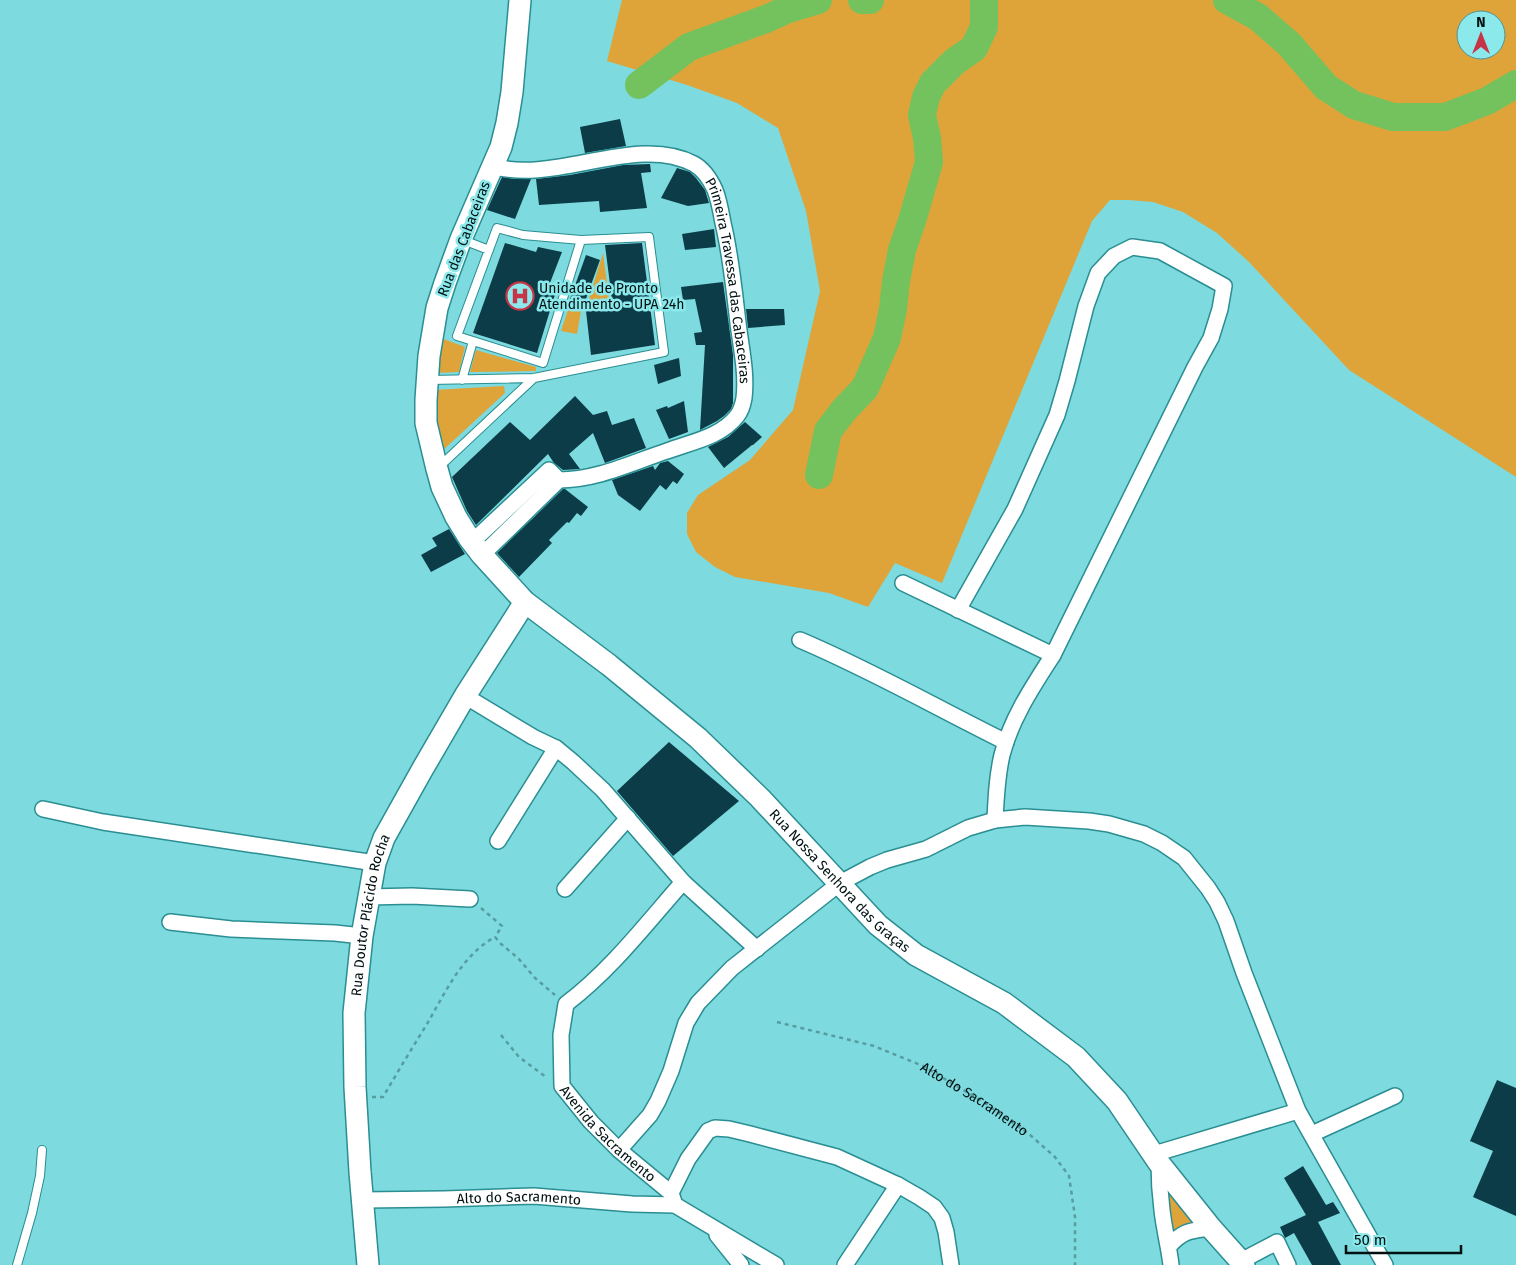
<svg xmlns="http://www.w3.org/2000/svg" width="1516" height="1265" viewBox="0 0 1516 1265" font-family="'Fira Sans',sans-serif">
  <rect width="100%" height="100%" fill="#7ddade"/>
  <path fill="#dea439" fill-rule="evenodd" d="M622,0h894v477l-167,-107 -100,-108 -32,-29 -34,-21 -30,-10 -24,-2h-19l-18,21 -150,362 -47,-20 -27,44 -39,-14 -94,-16 -20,-10 -19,-15 -9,-18v-21l11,-18 52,-35 43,-50 27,-119 -14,-80 -28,-83 -41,-25 -50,-18 -80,-24zM1466,20h30v30h-30z
    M603,253l7,53 -24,3z
    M569,307l12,4 -4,23 -16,-3z
    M441,338l24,9 -6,25 -24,1z
    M476,350l60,17v4l-66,1z
    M504,386l1,7 -64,59 -6,-22 -1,-40z
    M1171,1187l24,37 -21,10 -7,-29 -2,-17z"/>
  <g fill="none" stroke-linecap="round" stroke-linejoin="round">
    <path stroke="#74c25e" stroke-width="28" d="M862,0h8
      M1227,0l31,17 31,27 37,43 28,18 39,12h52l42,-16 29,-17
      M639,85l50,-38 77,-28 22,-10 30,-9
      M819,475l9,-44 16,-21 21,-22 22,-50 6,-29 3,-28 6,-31 10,-29 17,-59 -2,-24 -5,-23 4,-18 7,-14 21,-21 20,-14 10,-21v-27"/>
  </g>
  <path fill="#0c3c48" d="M620,119l6,27 -41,7 -5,-26z
    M650,164l1,8 -10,1 6,35 -47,4 -1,-11 -60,4 -3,-26 34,-4 53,-10z
    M677,168l13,4 6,6 9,12 4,13 -21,3 -27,-8z
    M502,177l13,2h16l-16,40 -28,-9z
    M714,229l2,18 -31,3 -3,-16z
    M505,243l31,9 2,-5 24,5 -14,36 8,3 -19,62 -64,-20z
    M642,243l13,102 -64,10 -5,-44 27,-3 -8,-63z
    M586,255l14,5 -17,47 -14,-5z
    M723,282l10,73v48l-2,6 -7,7 -7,5 -17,9 5,-85h-9l-2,-12 8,-1 -7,-33 -12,1 -2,-13z
    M746,309h38l1,16 -37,3z
    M679,358l2,18 -23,8 -4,-19z
    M575,396l18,19 14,-4 5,14 22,-7 12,30 -41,15 -12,-30 -24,21 11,15 -17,1 -9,-7 -6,-9 -72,71 -9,-14 -15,-34 58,-55 20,18z
    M684,401l4,31 -19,7 -13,-29 11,-4 1,2z
    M745,422l17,15 -9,8h-1l-28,23 -16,-21 20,-10z
    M668,461l16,13 -7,10 -4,-3 -7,9 -6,-5 -20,26 -22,-16 -6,-15 41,-14 2,4 5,-7z
    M563,489h2l23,18 -7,9 -4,-3 -8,10 -2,-1 -18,18 3,3 -33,34 -22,-24z
    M449,529l16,25 -34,18 -10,-17 16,-9 -5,-8z
    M669,742l70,59 -66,55 -56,-65z
    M1497,1080l19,8v128l-43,-19 20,-46 -23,-10z
    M1303,1166l23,39 7,-3 7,11 -22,9 23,43h-29l-18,-32 -9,5 -5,-11 26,-12 -22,-37z"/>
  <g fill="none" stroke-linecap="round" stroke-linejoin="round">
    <g stroke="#2a8e92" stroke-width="10">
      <path id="lane" d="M463,240l26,10
        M429,380l105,-2 130,-26 -15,-115 -68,3
        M462,380l11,-39 70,22 38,-123 -58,-5 -26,-7 -40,108 16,5
        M440,466l94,-88
        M17,1265l15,-52 8,-37 2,-26"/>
    </g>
    <g stroke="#2a8e92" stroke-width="18">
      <g id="street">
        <path id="s2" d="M493,166c61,19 144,-33 201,-2 9,5 16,15 21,26 4,10 6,22 8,33 8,33 11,66 15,100 3,25 9,50 6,75 -1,6 -3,13 -7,18 -16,21 -46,26 -70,35 -36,12 -70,29 -108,29"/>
        <path d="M472,542l77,-72 10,10"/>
        <path d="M482,555l77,-75"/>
        <path d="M903,583l150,72"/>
        <path d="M958,610l57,-101 42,-94 10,-34 19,-75 12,-33 16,-17 18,-9 28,4 64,35 -4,23 -9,29 -16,29 -142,288c-20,31 -42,64 -51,100 -5,21 -6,43 -7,65"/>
        <path d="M800,640c71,30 137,68 206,102"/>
        <path d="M465,696l68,41 23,11 17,14 30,28 80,92 74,67"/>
        <path d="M43,809l60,13 272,41"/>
        <path d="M498,841l58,-93"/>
        <path id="s3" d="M683,882c-37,42 -72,88 -117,122l-5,31 1,51 29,36 28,28 52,43 4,12 101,60"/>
        <path d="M565,889l63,-71"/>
        <path d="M368,897l44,-1 58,3"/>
        <path d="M170,922l61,7 104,4 27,3"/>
        <path d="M1312,1134l83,-38"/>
        <path d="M619,1150l31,-35 8,-14 13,-30 15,-48 12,-20 34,-35 108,-85 30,-16 17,-7 39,-11 42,-21 27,-8 30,-3 64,4 20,3 35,10 18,9 22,15 24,30 9,14 9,19 18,52 54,138 87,154"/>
        <path d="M1154,1154l144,-43"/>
        <path d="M1159,1163c0,16 1,31 3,47 2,19 7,37 9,55"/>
        <path d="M671,1193l17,-34 20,-28 7,-3 14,1 21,5 87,23 61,28 21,12 15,10 8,11 4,14 5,33"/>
        <path id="s4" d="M363,1200l81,-1 90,-3 98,8 43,1"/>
        <path d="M717,1235l24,30"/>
        <path d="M1169,1246c15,-16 21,-15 42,-18"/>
        <path d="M1241,1261l36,-19 11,23"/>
        <path d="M845,1265l53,-80"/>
      </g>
    </g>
    <g stroke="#2a8e92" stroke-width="24">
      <g id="secondary">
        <path id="s5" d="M520,0l-8,92 -5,31 -6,24 -40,92 -16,44 -8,25 -8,48 -3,44v23l11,46 5,18 14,30 13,21 13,17 43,47 84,63 89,73 62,60 118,127 38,30 88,48 72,54 41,44 42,62 52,65 33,37"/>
        <path id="s6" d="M368,1265l-8,-93 -5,-85 -1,-74 8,-77 13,-73 9,-25 38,-68 43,-74 60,-94"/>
      </g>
    </g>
    <g stroke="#579da0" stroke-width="2.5" stroke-dasharray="4 4" stroke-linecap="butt">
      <path d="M481,908l21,18 -7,11"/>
      <path d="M495,937l6,7 17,14 17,20 20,17"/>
      <path id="s1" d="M777,1022l97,24 49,20 59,35 47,33 26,23 14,19 6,41v48"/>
      <path d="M501,1035l18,22 27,20"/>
      <path d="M372,1097h11c14,-24 29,-49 44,-73 18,-31 35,-69 68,-87"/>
    </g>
    <use href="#lane" stroke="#fff" stroke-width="8"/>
    <use href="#street" stroke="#fff" stroke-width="15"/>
    <use href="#secondary" stroke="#fff" stroke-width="21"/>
  </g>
  <defs>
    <g id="hospital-ring" transform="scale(1.4375)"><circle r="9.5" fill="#8be8eb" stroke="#c53546" stroke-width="1.5"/><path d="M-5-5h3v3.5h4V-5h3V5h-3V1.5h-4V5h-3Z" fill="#c53546"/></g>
  </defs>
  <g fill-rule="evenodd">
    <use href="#hospital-ring" x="520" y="296"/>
  </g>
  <g text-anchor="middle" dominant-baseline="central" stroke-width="5" stroke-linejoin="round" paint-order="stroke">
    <g font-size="14" fill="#001011" stroke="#8be8eb">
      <text transform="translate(464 239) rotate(-69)">Rua das Cabaceiras</text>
      <text stroke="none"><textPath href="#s2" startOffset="330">Primeira Travessa das Cabaceiras</textPath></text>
      <text stroke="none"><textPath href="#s5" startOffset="1068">Rua Nossa Senhora das Graças</textPath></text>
      <text stroke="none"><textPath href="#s6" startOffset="352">Rua Doutor Plácido Rocha</textPath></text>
      <text stroke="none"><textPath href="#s1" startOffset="214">Alto do Sacramento</textPath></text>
      <text stroke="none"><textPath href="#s3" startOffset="318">Avenida Sacramento</textPath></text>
      <text stroke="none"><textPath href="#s4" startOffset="156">Alto do Sacramento</textPath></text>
    </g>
    <g font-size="14" fill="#001011" stroke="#8be8eb" text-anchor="start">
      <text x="539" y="288">Unidade de Pronto<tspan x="539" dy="16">Atendimento - UPA 24h</tspan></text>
    </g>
  </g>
  <g transform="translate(1481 35)"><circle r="24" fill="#8be8eb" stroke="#539294"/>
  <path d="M0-4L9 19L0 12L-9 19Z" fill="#c53546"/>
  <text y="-8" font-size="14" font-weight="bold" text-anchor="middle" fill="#001011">N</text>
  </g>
  <path d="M1346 1245v8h115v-8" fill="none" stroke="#001011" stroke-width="2.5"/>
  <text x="1354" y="1245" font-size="15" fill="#001011" stroke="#8be8eb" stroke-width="4" paint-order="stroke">50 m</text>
</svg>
